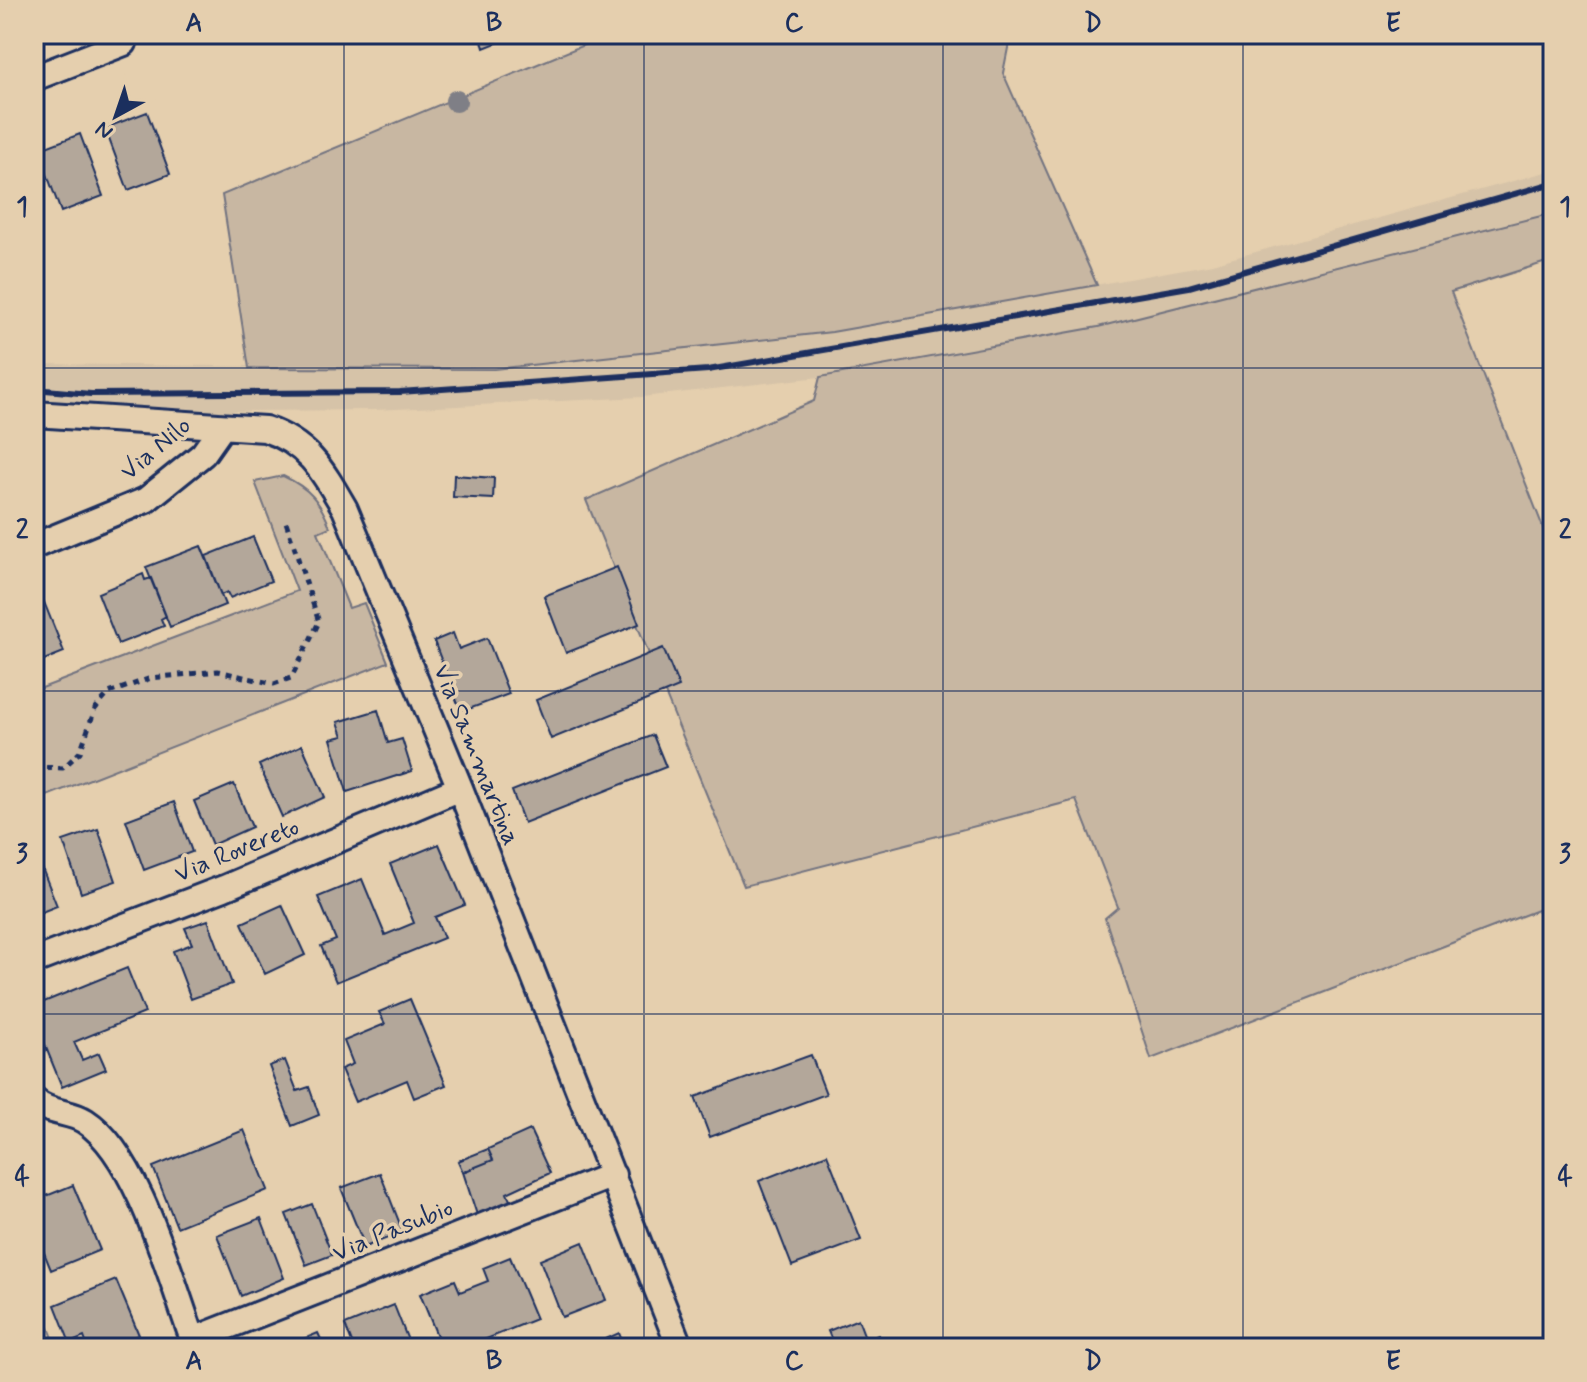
<svg xmlns="http://www.w3.org/2000/svg" width="1587" height="1382" viewBox="0 0 1587 1382" font-family="Mynerve,sans-serif">
  <rect width="100%" height="100%" fill="#e5cfae"/>
  <filter id="ink" filterUnits="userSpaceOnUse"><feTurbulence type="fractalNoise" baseFrequency=".0125" numOctaves="2"/><feDisplacementMap in="SourceGraphic" scale="16" xChannelSelector="R" yChannelSelector="G"/><feConvolveMatrix kernelMatrix="1 2 1 2 8 2 1 2 1" color-interpolation-filters="sRGB"/></filter>
  <g filter="url(#ink)">
    <path fill="#d6c3a8" d="M1553,170v43l-81,23 -374,91 -278,50 -178,20 -267,13 -264,2 -77,-6v-42l460,5 338,-37 380,-68z"/>
    <path fill="#c8b7a2" stroke="#727380" stroke-width="2" d="M610,34h418l-19,9 -6,30 94,212 -265,47 -338,37 -245,-1 -27,-173z
      M1553,213v47l-102,32 102,261v351l-402,155 -46,-141 13,-11 -42,-107 -332,86 -158,-386 228,-99 6,-24 278,-50z
      M283,476c26,12 37,25 47,51l-12,5 31,76 15,-5 24,59 -354,139v-110l263,-100 -42,-109z
      M34,1290l23,58h-23z"/>
    <path fill="#b3a79a" stroke="#1b2f5e" stroke-width="2" d="M480,34h39l-35,14z
      M147,112l23,62 -42,16 -23,-62z
      M80,134l23,62 -42,16 -23,-62z
      M454,475l40,3 -1,21 -40,-2z
      M253,537l18,44 -41,17 -3,-6 -6,3 -15,-39z
      M201,546l24,59 -55,22 -24,-60z
      M617,567l22,57 -73,29 -22,-57z
      M143,574l2,6 6,-2 15,38 -5,3 3,7 -46,18 -20,-51z
      M44,602l20,50 -30,12v-58z
      M453,633l6,16 28,-11 22,56 -48,18 -27,-71z
      M663,648l16,39 -128,52 -15,-39z
      M378,710l10,33 14,-4 10,32 -65,21 -16,-53 12,-3 -5,-14z
      M653,735l13,32 -142,56 -12,-32z
      M302,745l23,52 -43,20 -23,-52z
      M234,784l18,43 -40,18 -18,-44z
      M174,802l18,50 -48,18 -18,-50z
      M98,829l18,52 -35,12 -18,-52z
      M439,844l26,61 -30,12 9,21 -108,44 -15,-36 15,-6 -18,-43 44,-18 23,56 29,-12 -24,-59z
      M34,848l23,58 -23,9z
      M282,905l23,50 -40,19 -23,-51z
      M208,920l24,64 -41,15 -18,-48 19,-7 -7,-16z
      M127,968l18,45 -71,29 8,18 17,-7 7,16 -44,18 -28,-69v-12z
      M410,999l36,86 -32,13 -7,-18 -52,22 -14,-33 12,-5 -9,-23 41,-17 -6,-12z
      M811,1055l15,39 -116,43 -15,-40z
      M285,1060l12,31 12,-4 10,28 -27,11 -23,-60z
      M244,1130l24,60 -91,37 -24,-60z
      M530,1130l20,43 -43,20 4,10 -33,15 -15,-46 30,-12 -5,-11z
      M488,1149l5,11 -30,12 -5,-11z
      M827,1154l34,86 -69,26 -33,-85z
      M380,1173l23,59 -38,15 -24,-59z
      M73,1185l27,65 -49,20 -17,-42v-27z
      M312,1204l20,51 -26,10 -20,-51z
      M261,1218l23,60 -43,18 -24,-61z
      M583,1242l23,58 -44,17 -22,-57z
      M510,1257l26,62 -72,29h-22l-22,-54 35,-14 5,12 28,-11 -5,-13z
      M116,1280l23,55 -33,13h-18l-4,-11 -14,6 -15,-38z
      M394,1305l17,43h-57l-9,-23z
      M858,1319l8,21 12,-5 5,13h-48l-7,-17z
      M318,1333l7,15h-43z
      M619,1333l6,15h-39z"/>
    <g fill="none" stroke-linecap="round" stroke-linejoin="round">
      <g stroke="#1b2f5e" stroke-width="30">
        <path id="minor" d="M34,78l90,-35
          M34,414l231,15c43,14 58,42 80,80l115,279 220,560
          M34,546l112,-46 57,-46 19,-27
          M34,961l190,-73 236,-100
          M34,1100c14,14 36,11 51,21 55,35 88,167 111,227
          M193,1340l420,-165"/>
      </g>
      <path stroke="#1b2f5e" stroke-width="5" stroke-dasharray="6 6" stroke-linecap="butt" d="M34,767l29,1 17,-16 15,-43 14,-16 42,-15 67,-7 56,13 17,-6 28,-56 -33,-100"/>
      <use href="#minor" stroke="#e5cfae" stroke-width="24"/>
      <path stroke="#1b2f5e" stroke-width="6" d="M34,389l57,5 309,-2 308,-22 481,-83 364,-104"/>
    </g>
    <circle fill="#7f7f86" cx="456" cy="101" r="11"/>
  </g>
  <path fill="none" stroke="#1b2f5e" stroke-width="2" stroke-opacity="0.55" d="M344,34v1314M644,34v1314M943,34v1314M1243,34v1314M34,368h1519M34,691h1519M34,1014h1519"/>
  <g text-anchor="middle" dominant-baseline="central" stroke-width="7" stroke-linejoin="round" paint-order="stroke">
    <g font-size="26" fill="#1b2f5e" stroke="#e5cfae">
      <text transform="translate(156 449) rotate(-40)">Via Nilo</text>
      <text transform="translate(476 755) rotate(68)">Via Sammartina</text>
      <text transform="translate(237 851) rotate(-22)">Via Rovereto</text>
      <text transform="translate(393 1231) rotate(-22)">Via Pasubio</text>
    </g>
  </g>
  <rect width="1587" height="1382" fill="none" stroke="#e5cfae" stroke-width="88"/>
  <g transform="translate(116 116) rotate(220)" stroke="#e5cfae" stroke-width="6" paint-order="stroke">
  <path d="M0-6L14 30L0 20L-14 30Z" fill="#1b2f5e"/>
  <text y="-12" font-size="22" font-weight="bold" text-anchor="middle" fill="#1b2f5e">N</text>
  </g>
  <rect x="44" y="44" width="1499" height="1294" fill="none" stroke="#1b2f5e" stroke-width="3"/>
  <g font-size="26" text-anchor="middle" font-weight="bold" fill="#1b2f5e">
    <text x="194" y="31">A</text>
    <text x="494" y="31">B</text>
    <text x="794" y="31">C</text>
    <text x="1093" y="31">D</text>
    <text x="1393" y="31">E</text>
    <text x="22" y="215">1</text>
    <text x="1565" y="215">1</text>
    <text x="22" y="538">2</text>
    <text x="1565" y="538">2</text>
    <text x="22" y="862">3</text>
    <text x="1565" y="862">3</text>
    <text x="22" y="1185">4</text>
    <text x="1565" y="1185">4</text>
    <text x="194" y="1369">A</text>
    <text x="494" y="1369">B</text>
    <text x="794" y="1369">C</text>
    <text x="1093" y="1369">D</text>
    <text x="1393" y="1369">E</text>
  </g>
</svg>
